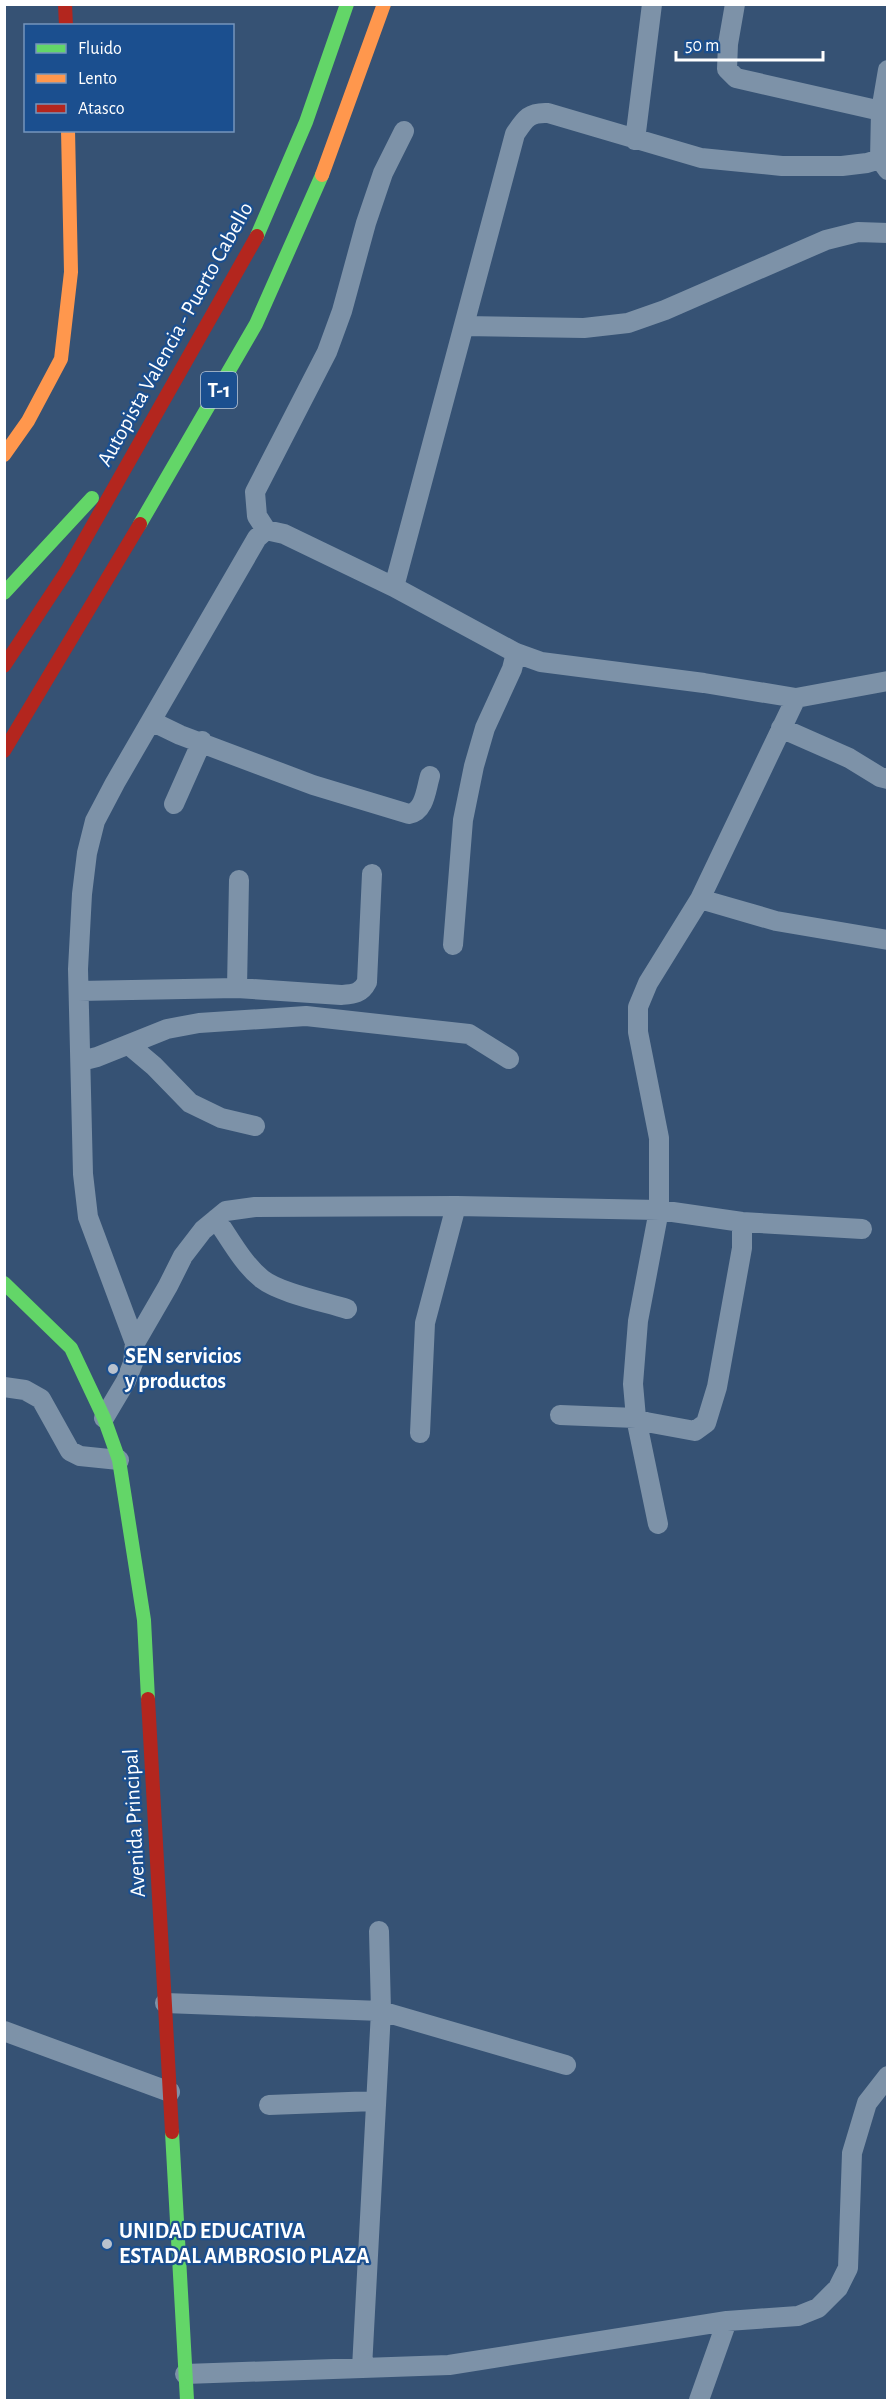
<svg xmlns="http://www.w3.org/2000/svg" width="892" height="2405" viewBox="0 0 892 2405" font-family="'Alegreya Sans',sans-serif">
  <rect width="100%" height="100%" fill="#365274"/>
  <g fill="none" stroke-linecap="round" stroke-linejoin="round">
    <path stroke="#7d92a8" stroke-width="20" d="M735,4l-7,40 -1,25 9,9 145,33
      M888,70l-7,41 -1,48 8,11
      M635,140l17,-136
      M464,326l120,2 44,-5 37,-13 161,-70 32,-8 30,1
      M266,530l-9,-14 -2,-24 72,-140 15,-41 24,-88 17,-50 21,-42
      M394,587l121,-453c10,-15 14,-22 33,-21l153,45 81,8h60l25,-3 13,-4
      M151,721l29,14 133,50 96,29c16,-3 17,-25 21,-38
      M781,728l68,30 31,19 8,2
      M174,804l28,-63
      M700,899l76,22 112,19
      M453,945l10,-125 11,-54 11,-38 27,-59 4,-16
      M237,988l2,-108
      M79,991l158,-3 104,7c12,-1 20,-1 26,-13l5,-108
      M129,1045l25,21 36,37 31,15 34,8
      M81,1061l16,-4 70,-28 32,-6 107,-7 163,18 40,25
      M216,1219c14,20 27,45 46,60 18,14 63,23 85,30
      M742,1222v26l-25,139 -11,36 -11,8 -49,-9 -10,-4 -3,-34 5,-63 21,-111v-72l-21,-106v-25l10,-24 52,-84 96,-201
      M135,1343l-47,-126 -5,-43 -5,-205 4,-75 5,-41 8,-32 20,-38 142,-245 9,-8 18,4 110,53 122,66 25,9 163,21 92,15 92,-17
      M4,1387l21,3 16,9 29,52 10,5 39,4
      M560,1415l76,3 22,106
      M104,1418l22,-37 7,-18 2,-20 33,-57 15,-30 20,-26 23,-19 29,-4 201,-1 203,4 83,12 120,7
      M420,1433l5,-110 31,-117
      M379,1931l2,80 185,54
      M165,2003l216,8 -19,357
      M4,2031l166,61
      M269,2105l106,-4
      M185,2374l264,-9 278,-44 71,-5 20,-8 20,-20 10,-20 4,-115 15,-50 21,-27
      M699,2400l28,-79"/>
    <path stroke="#63d668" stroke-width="14" d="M257,236l49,-114 41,-118
      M140,524l116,-200 66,-149
      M4,593l88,-95
      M4,1283l67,65 33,70 15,42 25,160 4,79
      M172,2132l15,268"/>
    <path stroke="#ff974d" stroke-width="14" d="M322,175l62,-171
      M4,455l24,-34 33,-62 10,-87 -3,-142"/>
    <path stroke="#b3261e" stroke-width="14" d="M65,4l1,22
      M4,666l64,-97 189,-333
      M4,751l136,-227
      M148,1699l24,433"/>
  </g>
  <g fill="#b9c2ce" stroke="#1b4f8f" stroke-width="2">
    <circle cx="113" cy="1369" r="6"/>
    <circle cx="107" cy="2244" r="6"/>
  </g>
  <g text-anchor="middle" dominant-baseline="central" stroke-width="4.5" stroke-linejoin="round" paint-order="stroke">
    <rect fill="#1b4f8f" stroke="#bbcadd" stroke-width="1.5" x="201" y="372" width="36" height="36" rx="4.5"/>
    <g font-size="21" font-weight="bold" fill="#fff">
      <text x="219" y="390">T-1</text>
    </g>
    <g font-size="22" fill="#fff" stroke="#1b4f8f">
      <text transform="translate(175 334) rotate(-61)">Autopista Valencia - Puerto Cabello</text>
      <text transform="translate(134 1823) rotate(-93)">Avenida Principal</text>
    </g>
    <g font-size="22" font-weight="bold" fill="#fff" stroke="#1b4f8f" text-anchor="start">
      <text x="125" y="1356">SEN servicios<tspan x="125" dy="25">y productos</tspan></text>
      <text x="119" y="2231">UNIDAD EDUCATIVA<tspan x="119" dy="25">ESTADAL AMBROSIO PLAZA</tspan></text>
    </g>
  </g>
  <rect width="892" height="2405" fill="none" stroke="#ffffff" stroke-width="12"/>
  <rect x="24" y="24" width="210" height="108" fill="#1b4f8f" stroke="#7695bc" stroke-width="1.5"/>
  <rect x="36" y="44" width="30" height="9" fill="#63d668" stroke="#7695bc" stroke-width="1.5"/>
  <text x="78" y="54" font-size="18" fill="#ffffff">Fluido</text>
  <rect x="36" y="74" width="30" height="9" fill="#ff974d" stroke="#7695bc" stroke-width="1.5"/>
  <text x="78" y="84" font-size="18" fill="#ffffff">Lento</text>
  <rect x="36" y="104" width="30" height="9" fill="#b3261e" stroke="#7695bc" stroke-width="1.5"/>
  <text x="78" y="114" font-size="18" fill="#ffffff">Atasco</text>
  <path d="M676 51v9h147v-9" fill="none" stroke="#ffffff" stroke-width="3"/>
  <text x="685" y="51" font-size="18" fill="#ffffff" stroke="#1b4f8f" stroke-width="4.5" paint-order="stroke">50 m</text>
</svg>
